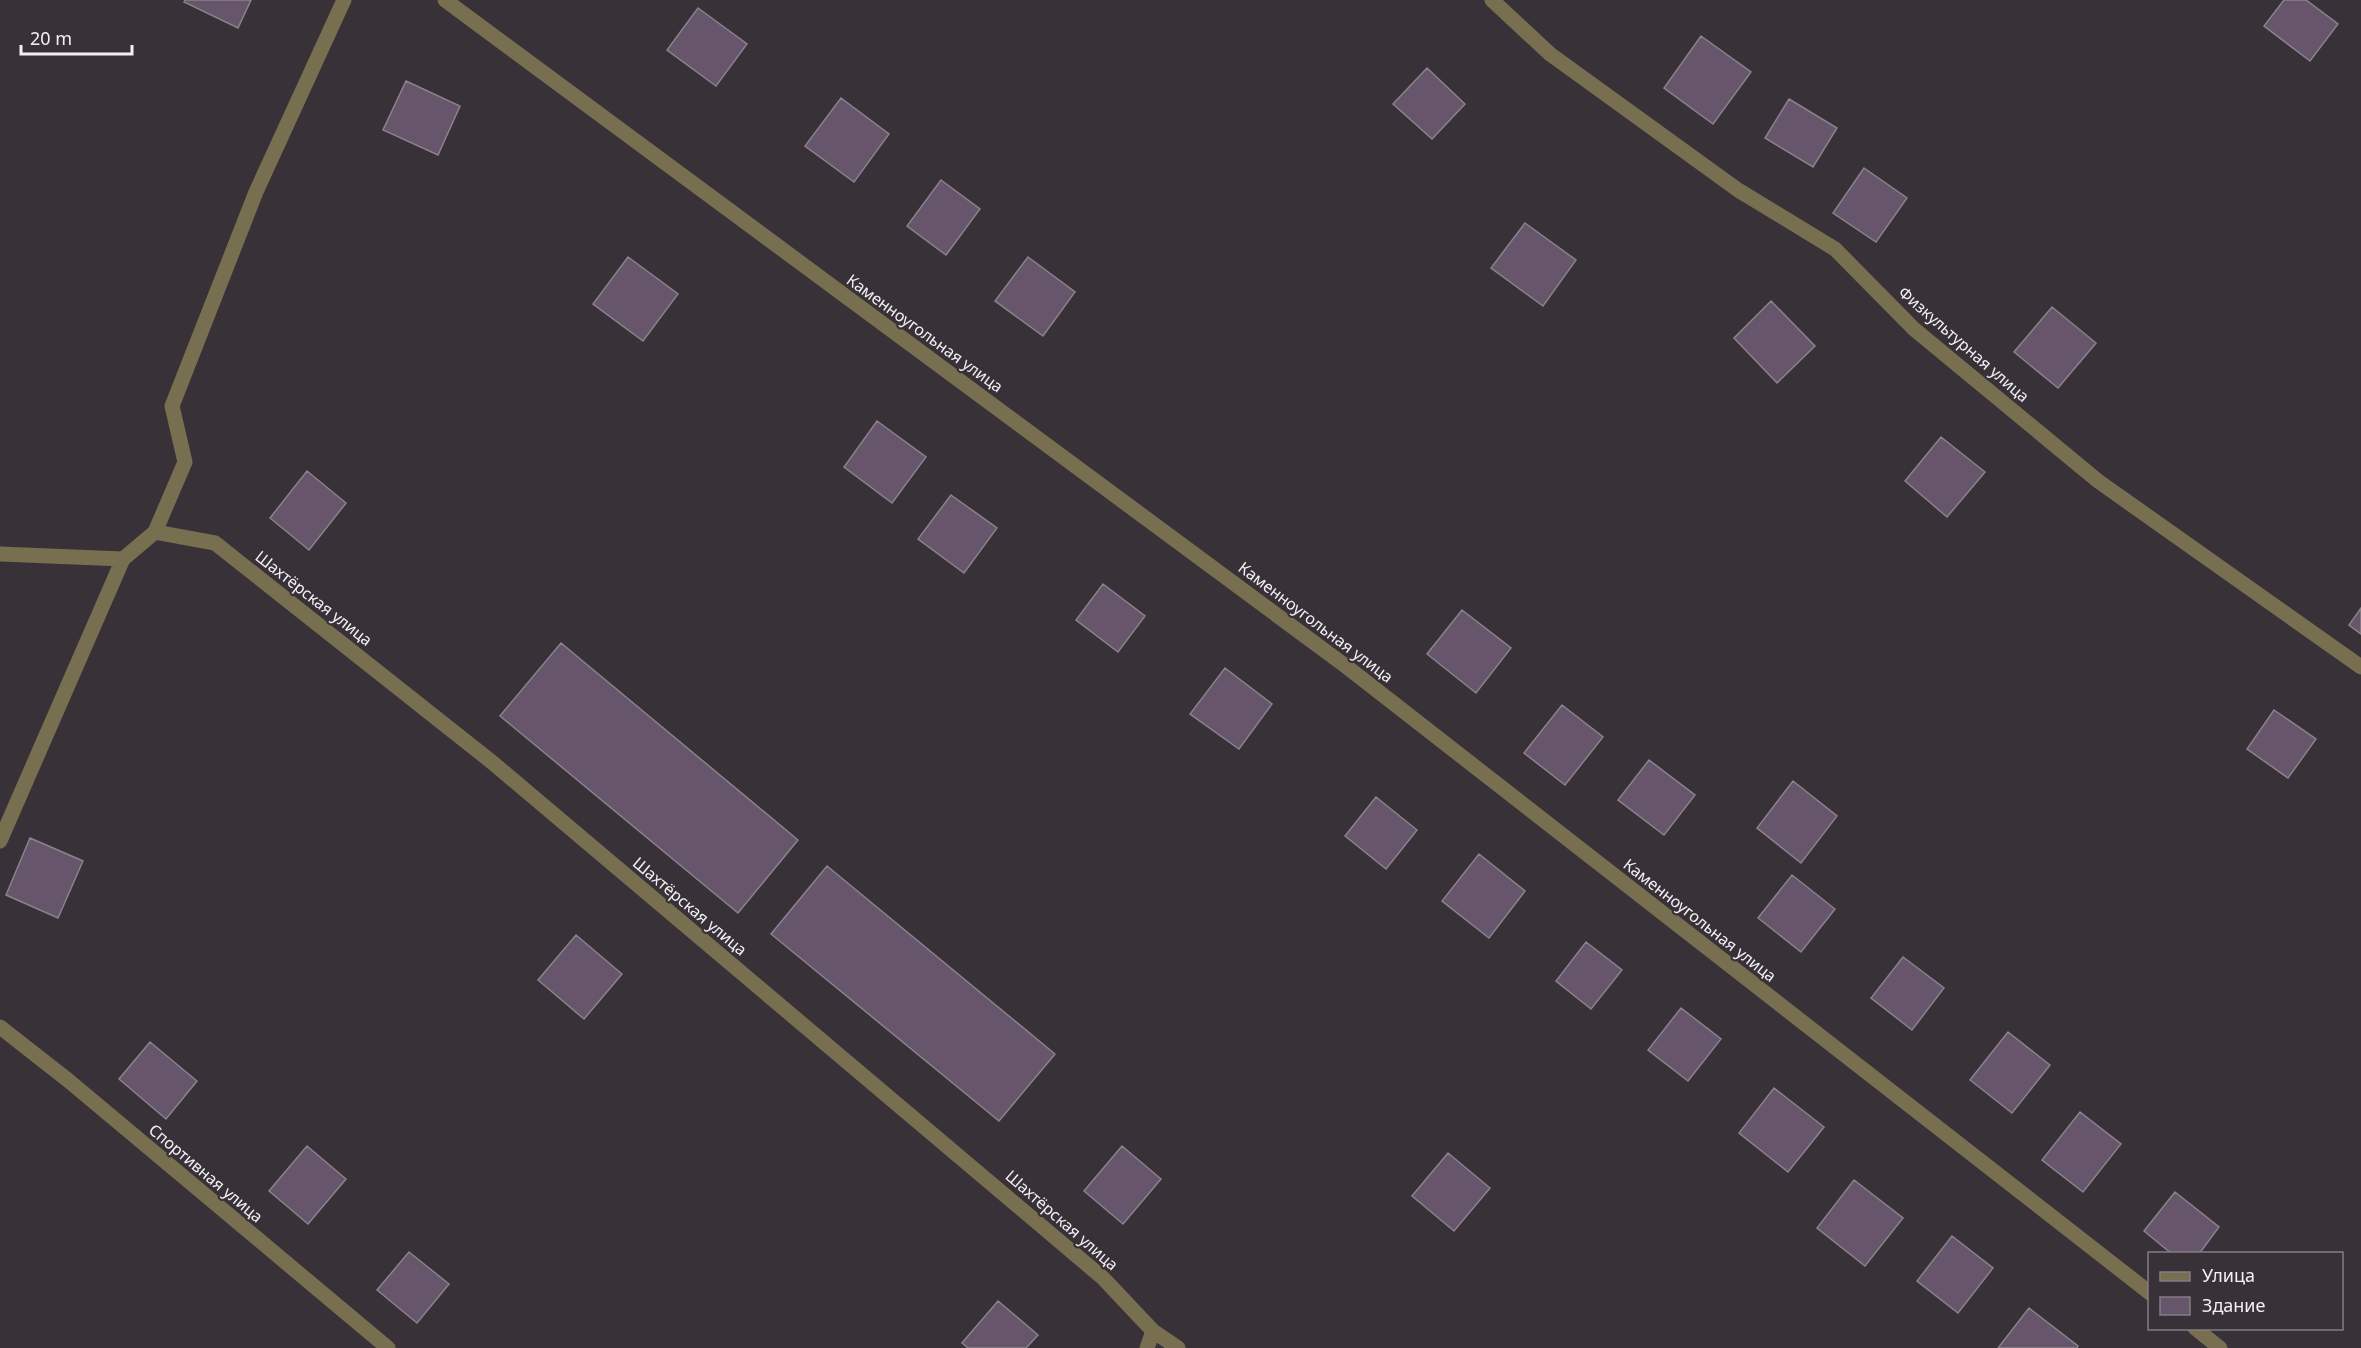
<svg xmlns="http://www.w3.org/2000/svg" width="2361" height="1348" viewBox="0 0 2361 1348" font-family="'Noto Sans',sans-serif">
  <rect width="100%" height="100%" fill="#383238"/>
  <path fill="#67556c" stroke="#89838b" stroke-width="1.5" d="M185,0h66l-13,28 -54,-26z
    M2284,0h22l32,24 -28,37 -46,-35z
    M698,8l49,36 -31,42 -49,-36z
    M1701,36l50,36 -38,52 -49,-36z
    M1427,68l38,36 -33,35 -39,-35z
    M406,81l54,25 -22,49 -55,-25z
    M841,98l48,36 -35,48 -49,-36z
    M1789,99l48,29 -24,39 -48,-29z
    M1864,168l43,30 -31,44 -43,-29z
    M941,180l39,29 -34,46 -39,-29z
    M1525,223l51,37 -33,46 -52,-38z
    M628,257l50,37 -35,47 -50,-37z
    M1028,257l47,35 -32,44 -48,-35z
    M1771,301l44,45 -38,37 -43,-45z
    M2052,307l44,36 -38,45 -44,-36z
    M877,421l49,36 -34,46 -48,-36z
    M1941,437l44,35 -38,45 -42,-36z
    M307,471l39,32 -37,47 -39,-32z
    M951,495l46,33 -33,45 -46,-34z
    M1103,584l42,32 -27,36 -42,-32z
    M2361,608v26l-12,-9z
    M1462,610l49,38 -35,45 -49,-39z
    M561,643l237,197 -60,73 -238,-197z
    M1225,668l47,36 -33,45 -49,-35z
    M1562,705l41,32 -38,48 -41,-32z
    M2274,710l42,29 -28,39 -41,-29z
    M1649,760l46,35 -31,40 -46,-35z
    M1793,781l44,35 -36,47 -44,-35z
    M1376,797l41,33 -31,39 -41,-33z
    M30,838l53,23 -25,57 -52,-23z
    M1479,854l46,37 -36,47 -47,-37z
    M827,866l228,188 -56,67 -228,-187z
    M1792,875l43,34 -34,43 -43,-34z
    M576,935l46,39 -38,45 -46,-39z
    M1586,942l36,28 -31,39 -35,-28z
    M1903,957l41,31 -32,42 -41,-32z
    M1681,1008l40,31 -33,42 -40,-31z
    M2008,1032l42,33 -38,48 -42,-33z
    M150,1042l47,39 -31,38 -47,-40z
    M1774,1088l50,39 -36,45 -49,-39z
    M2080,1112l41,32 -38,48 -41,-32z
    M307,1146l39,33 -38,45 -39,-33z
    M1122,1146l39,33 -38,45 -39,-33z
    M1448,1153l42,35 -36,43 -42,-35z
    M1854,1180l49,38 -38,48 -48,-38z
    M2175,1192l44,35 -20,27h-27l-28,-23z
    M1952,1236l41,32 -35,45 -41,-32z
    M409,1252l40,32 -32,39 -40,-33z
    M998,1301l40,34 -12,13h-58l-6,-5z
    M2029,1308l49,38 -1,2h-79z"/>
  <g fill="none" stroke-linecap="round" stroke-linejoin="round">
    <path stroke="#786e50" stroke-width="15" d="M445,0l902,667 803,626
      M1492,0l58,54 188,136 97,59 79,80 184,152 263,186
      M155,532l60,11 278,220 610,515 50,53 25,17
      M0,554l123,5
      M0,841l123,-282 32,-27 30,-70 -13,-56 84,-214 88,-192
      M0,1027l69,54 319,267
      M2195,1328l25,20
      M1147,1348l6,-17"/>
  </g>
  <g text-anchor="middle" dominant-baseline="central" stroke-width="4.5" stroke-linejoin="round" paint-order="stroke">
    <g font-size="16" fill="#f3eff3" stroke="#383238">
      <text transform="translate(925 333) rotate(36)">Каменноугольная улица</text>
      <text transform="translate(1964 344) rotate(41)">Физкультурная улица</text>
      <text transform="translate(314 598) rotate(38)">Шахтёрская улица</text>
      <text transform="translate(1316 622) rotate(37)">Каменноугольная улица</text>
      <text transform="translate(690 906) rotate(40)">Шахтёрская улица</text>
      <text transform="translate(1700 920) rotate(38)">Каменноугольная улица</text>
      <text transform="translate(206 1173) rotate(40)">Спортивная улица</text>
      <text transform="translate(1062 1220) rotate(41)">Шахтёрская улица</text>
    </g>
  </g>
  <rect x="2148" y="1252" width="195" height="78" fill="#383238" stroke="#837e83" stroke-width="1.5"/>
  <rect x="2160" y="1272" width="30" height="9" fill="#786e50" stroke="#837e83" stroke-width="1.5"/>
  <text x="2202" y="1282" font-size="18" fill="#f3eff3">Улица</text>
  <rect x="2160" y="1297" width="30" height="18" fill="#67556c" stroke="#837e83" stroke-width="1.5"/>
  <text x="2202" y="1312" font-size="18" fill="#f3eff3">Здание</text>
  <path d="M21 45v9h111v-9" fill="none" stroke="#f3eff3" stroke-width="3"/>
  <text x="30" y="45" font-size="18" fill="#f3eff3" stroke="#383238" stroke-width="4.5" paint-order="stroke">20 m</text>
</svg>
